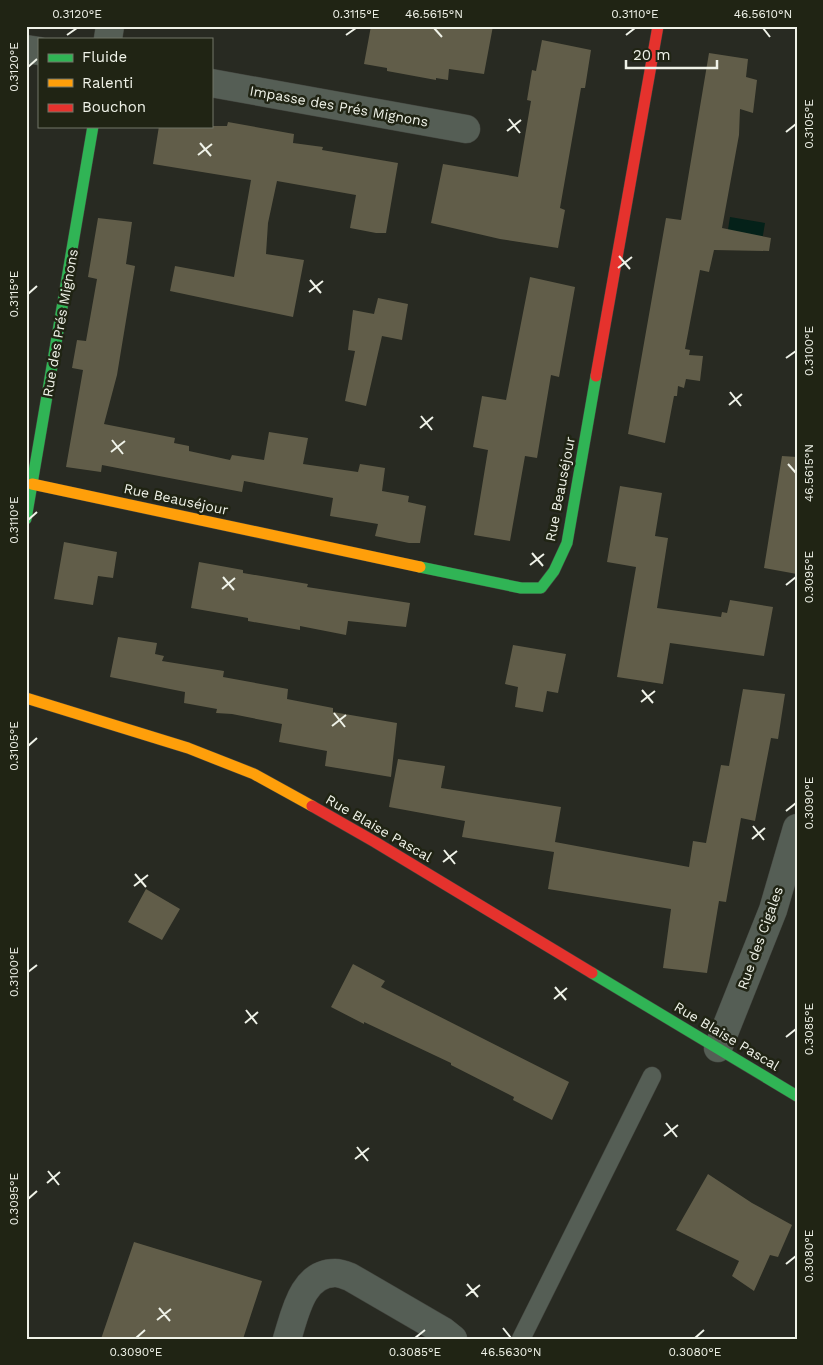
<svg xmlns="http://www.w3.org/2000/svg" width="823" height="1365" viewBox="0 0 823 1365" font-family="'Work Sans',sans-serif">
  <rect width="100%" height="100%" fill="#282a22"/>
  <path fill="#042119" d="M730,217l35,6 -3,18 -35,-5z"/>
  <path fill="#615d49" d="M371,26h122l-9,48 -35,-5 -1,11 -12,-2v2l-49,-9v-3l-23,-4z
    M542,40l49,10 -6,38h-4l-21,120 5,2 -7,38 -58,-9 -69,-16 12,-59 75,13 13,-76 -4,-1 5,-30 4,1z
    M709,53l39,6 -2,18 11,3 -4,33 -13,-4 -1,26 -17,93 49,10 -2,13 -55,-1 -5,22 -9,-2 -15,79 5,1 -1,5 14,1 -3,25 -14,-2 -2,9 -6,-2 -1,10h-3l-9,47 -37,-9 38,-216 15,2z
    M228,122l66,12 -1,9 30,4 -1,3 76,13 -12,70h-10l-26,-5 6,-33 -79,-14 -9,42 -2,31 38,6 -11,57 -123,-26 5,-25 59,11 17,-97 -98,-16 6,-38h68z
    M98,218l34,4 -6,42 9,2 -18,109 -13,49 71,14 -1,5 15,3v5l41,9 2,-5 32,5 5,-28 39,6 -5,26 55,8 2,-8 25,4 -3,23 27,5 -1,6 18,4 -6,37h-11l-34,-7 3,-12 -48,-8 3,-18 -89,-17 -2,11 -140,-27 -1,7 -35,-5 17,-97 -11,-2 5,-28 9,1 11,-62 -9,-2z
    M530,277l45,10 -16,90 -8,-2 -14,83 -12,-2 -15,85 -36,-6 14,-85 -15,-3 9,-51 24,4z
    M378,298l30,6 -6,36 -20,-4 -16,70 -21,-5 10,-50 -7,-1 5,-40 21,4z
    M782,456l15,1v117l-33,-6z
    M620,486l42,7 -7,43 13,2 -11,70 64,9 1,-5 5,1 3,-13 43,7 -9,49 -94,-13 -7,41 -46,-7 19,-110 -29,-5z
    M64,542l53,10 -4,26 -15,-2 -5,29 -39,-6z
    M199,562l44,8v3l65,11 -1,3 103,16 -4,24 -58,-6 -2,14 -46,-9v4l-52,-9v-3l-57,-10z
    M118,637l39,6 -2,11 9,2 -2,5 62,10 -1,6 65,12 -1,10 46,9v4l64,11 -6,54 -66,-11 2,-15 -48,-9 3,-18 -50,-10 -16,-1 1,-4 -33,-6 1,-11 -75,-15z
    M513,645l53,9 -8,39 -11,-2 -4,21 -28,-5 3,-20 -13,-3z
    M743,689l42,5 -7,45 -7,-1 -16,83 -14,-3 -15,84 -7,-1 -12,72 -44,-5 8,-59 -123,-20 6,-37 -92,-15 3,-16 -76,-14 9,-48 47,7 -4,22 120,19 -6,35 134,25 4,-26 13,2 15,-78 8,1z
    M146,889l34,20 -18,31 -34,-18z
    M353,964l32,17 -4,6 188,95 -17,38 -39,-20 1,-3 -63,-32v-2l-87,-41v2l-33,-17z
    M708,1174l44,29 40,22 -14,32 -8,-2 -16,36 -22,-15 7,-15 -63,-31z
    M134,1242l128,39 -19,58h-142z"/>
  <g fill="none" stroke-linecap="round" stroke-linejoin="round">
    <g stroke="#43453f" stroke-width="19">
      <path id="lane" d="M521,1339l131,-263"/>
    </g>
    <g stroke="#43453f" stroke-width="29">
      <path id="street" d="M108,39l2,-13
        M26,49l13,2
        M211,83l255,46
        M718,1048l55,-138 24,-82
        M287,1339c8,-25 15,-66 48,-66 4,0 10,2 15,4l93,54 10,8"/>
    </g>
    <g stroke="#43453f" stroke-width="12">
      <path id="fast" d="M26,519l67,-393
        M420,567l101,21h20l13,-17 13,-28 29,-167
        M592,973l205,123"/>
    </g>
    <g stroke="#43453f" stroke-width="12">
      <path id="slow" d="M32,484l388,83
        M26,698l162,50 66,26 58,32"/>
    </g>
    <g stroke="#43453f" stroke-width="12">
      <path id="jam" d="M596,376l62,-350
        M312,806l63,36 217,131"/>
    </g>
    <use href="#lane" stroke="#555e55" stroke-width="18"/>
    <use href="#street" stroke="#555e55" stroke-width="28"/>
    <use href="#fast" stroke="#30b455" stroke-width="11"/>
    <use href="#slow" stroke="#ff9f0a" stroke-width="11"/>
    <use href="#jam" stroke="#e5322d" stroke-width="11"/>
  </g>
  <path fill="none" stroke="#eff2e8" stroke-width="2" d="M434,28l8,9M763,28l7,9M67,35l10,-7M346,35l10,-7M626,35l9,-7M28,67l9,-8M509,119l11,14M507,131l14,-11M786,132l10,-8M200,143l11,13M198,155l14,-11M619,256l11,13M618,268l14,-11M310,280l11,13M309,292l14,-11M28,294l9,-8M786,358l10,-7M730,392l11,14M729,405l13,-11M421,416l11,14M420,428l13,-11M112,440l11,14M111,452l14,-11M788,464l8,9M28,520l9,-8M532,553l11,13M530,565l14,-11M223,577l11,13M786,585l10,-8M222,589l13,-11M642,690l11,13M641,702l14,-11M334,713l11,14M332,726l14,-11M28,746l9,-8M786,811l10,-8M753,826l11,14M752,839l13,-11M444,850l11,14M443,862l14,-11M135,874l11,13M134,886l14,-11M28,972l9,-7M555,987l11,13M554,999l13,-11M246,1010l11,14M245,1023l13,-11M786,1037l10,-8M666,1123l11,14M664,1136l14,-11M357,1147l11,14M355,1159l14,-11M48,1171l11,14M47,1183l13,-11M28,1199l9,-8M786,1264l10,-8M467,1284l11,13M466,1296l14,-11M159,1308l11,13M157,1320l14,-11M503,1328l8,10M136,1338l9,-8M415,1338l10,-8M695,1338l9,-8"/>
  <g text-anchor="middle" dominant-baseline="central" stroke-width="5" stroke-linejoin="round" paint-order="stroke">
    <g font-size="14" fill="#eff2e8" stroke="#202414">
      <text transform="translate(339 106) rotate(10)">Impasse des Prés Mignons</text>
      <text transform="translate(60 323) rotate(-80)">Rue des Prés Mignons</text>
      <text transform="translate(560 489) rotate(-79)">Rue Beauséjour</text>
      <text transform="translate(176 499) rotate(12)">Rue Beauséjour</text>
      <text transform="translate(379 828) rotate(30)">Rue Blaise Pascal</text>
      <text transform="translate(760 938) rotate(-70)">Rue des Cigales</text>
      <text transform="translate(727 1036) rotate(31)">Rue Blaise Pascal</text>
    </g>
  </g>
  <rect width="823" height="1365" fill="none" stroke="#202414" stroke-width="55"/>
  <rect x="38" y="38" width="175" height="90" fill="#202414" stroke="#737669"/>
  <rect x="48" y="54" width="25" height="8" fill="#30b455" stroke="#737669"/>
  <text x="82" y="62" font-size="15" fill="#eff2e8">Fluide</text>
  <rect x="48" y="79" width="25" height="8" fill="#ff9f0a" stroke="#737669"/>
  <text x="82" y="88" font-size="15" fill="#eff2e8">Ralenti</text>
  <rect x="48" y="104" width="25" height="8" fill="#e5322d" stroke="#737669"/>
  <text x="82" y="112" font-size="15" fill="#eff2e8">Bouchon</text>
  <path d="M626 60v8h91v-8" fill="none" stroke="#eff2e8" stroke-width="2.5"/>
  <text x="633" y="60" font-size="15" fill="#eff2e8" stroke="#202414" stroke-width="4" paint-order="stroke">20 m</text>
  <rect x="28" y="28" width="768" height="1310" fill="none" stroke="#eff2e8" stroke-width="2"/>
  <g font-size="12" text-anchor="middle" fill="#eff2e8">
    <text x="77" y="18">0.3120°E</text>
    <text x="356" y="18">0.3115°E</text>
    <text x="434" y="18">46.5615°N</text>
    <text x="635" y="18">0.3110°E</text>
    <text x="763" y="18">46.5610°N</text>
    <text transform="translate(14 67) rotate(-90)" y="4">0.3120°E</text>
    <text transform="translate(809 124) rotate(-90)" y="4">0.3105°E</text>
    <text transform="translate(14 294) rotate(-90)" y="4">0.3115°E</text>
    <text transform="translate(809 351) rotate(-90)" y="4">0.3100°E</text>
    <text transform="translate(809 473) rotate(-90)" y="4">46.5615°N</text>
    <text transform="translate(14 520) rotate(-90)" y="4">0.3110°E</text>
    <text transform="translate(809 577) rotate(-90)" y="4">0.3095°E</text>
    <text transform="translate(14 746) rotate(-90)" y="4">0.3105°E</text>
    <text transform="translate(809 803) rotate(-90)" y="4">0.3090°E</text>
    <text transform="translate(14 972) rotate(-90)" y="4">0.3100°E</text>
    <text transform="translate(809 1029) rotate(-90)" y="4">0.3085°E</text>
    <text transform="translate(14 1199) rotate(-90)" y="4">0.3095°E</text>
    <text transform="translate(809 1256) rotate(-90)" y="4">0.3080°E</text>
    <text x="136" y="1356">0.3090°E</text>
    <text x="415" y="1356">0.3085°E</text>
    <text x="511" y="1356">46.5630°N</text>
    <text x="695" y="1356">0.3080°E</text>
  </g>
</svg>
